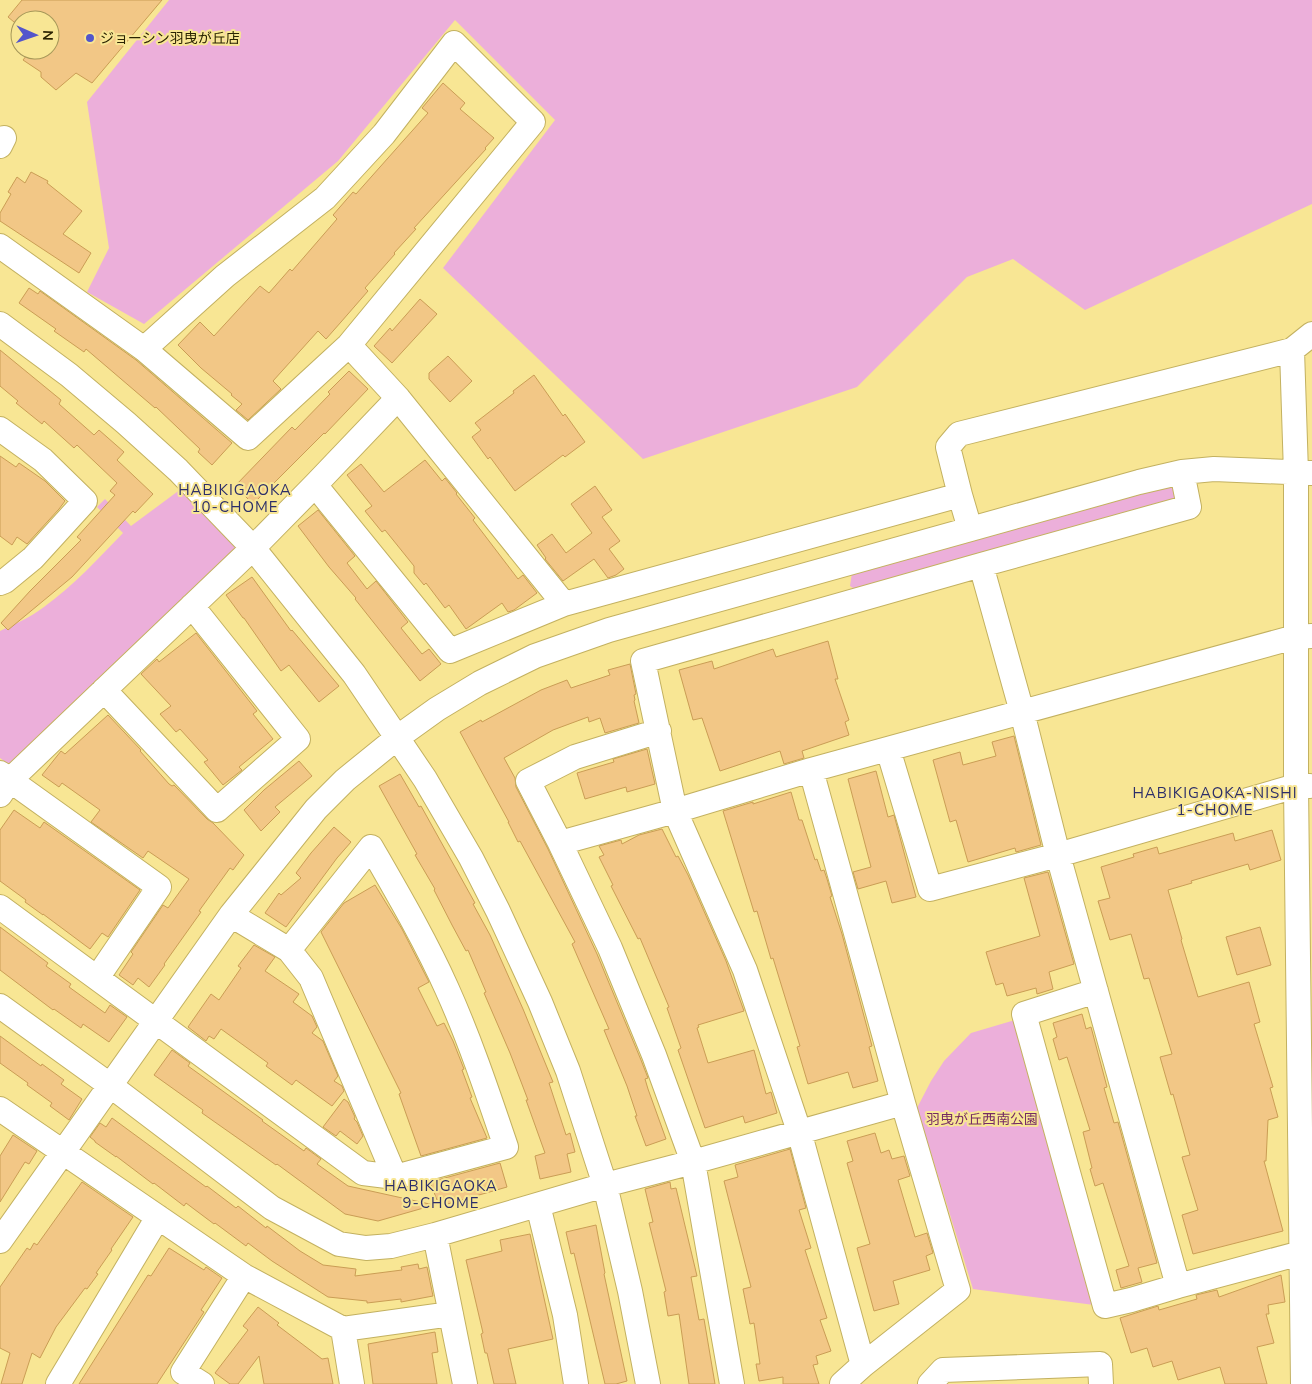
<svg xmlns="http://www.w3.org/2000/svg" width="1312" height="1384" viewBox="0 0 1312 1384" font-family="'Nunito Sans','Noto Sans JP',sans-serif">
  <rect width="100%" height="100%" fill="#f8e694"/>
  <path fill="#ecafda" d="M169,0h1143v204l-227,106 -72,-51 -46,18 -110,110 -214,72 -200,-191 112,-148 -100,-100 -117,141 -194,163 -57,-32 22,-44 -22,-146z
    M1171,484l9,7 -2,11 -319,90 -9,-6 2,-13z
    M181,489l58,59 -228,218 -11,-8v-127c15,-7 31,-14 44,-24 29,-21 54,-48 79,-74l-26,-26 8,-8 26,27z
    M1015,1020l79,285 -121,-16 -56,-181 14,-27 13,-20 27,-28z"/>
  <path fill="#f2c786" stroke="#ca9d55" d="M22,0h140l-70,83 -16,-10 -20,17 -15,-13v-5l-18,-12 8,-10h19v-30h-30v7l-12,-10z
    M443,83l22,20 -5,6 34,29 -9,10 1,1 -72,79 2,1 -22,24 1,1 -30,34 3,3 -27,31 -15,17 -8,-8 -45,50 8,8 -33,31 -12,-10 6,-6 -11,-9 1,-1 -31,-26 -23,-23 22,-23 14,14 46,-50 9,7 21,-24 2,2 45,-52 -4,-4 20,-23 3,2 72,-81 -6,-5z
    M31,172l17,9 -1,2 35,28 -19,23 28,19 -12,20 -79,-52v-8l11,-19 -3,-2 9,-15 8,6z
    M29,288l9,6 2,-3 96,69 96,83 -20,22 -14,-13 2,-3 -44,-42 -1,1 -69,-59 -2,3 -30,-21 2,-2 -37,-26z
    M420,299l17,15 -45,49 -18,-17 16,-18 2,3z
    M0,350l61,50 -2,4 35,31 5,-5 25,22 -7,8 36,34 -18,19 -2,-2 -61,66 -64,53 -7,-7 29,-32 51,-51 -4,-3 38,-42 -5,-4 7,-8 -40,-38 -3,3 -30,-27 -2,3 -26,-21 2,-2 -18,-15z
    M448,356l24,25 -22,21 -21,-23v-6z
    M349,371l19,18 -43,45 -1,-1 -71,71 -18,-18 57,-59 3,3 35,-36 -2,-2z
    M534,375l29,41 2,-2 20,28 -20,15 -2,-2 -48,36 -25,-34 -2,2 -16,-22 9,-7 -6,-7 39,-30 -1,-2z
    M0,456l16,11 3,-4 26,18 20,20 -6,8 -32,35 -10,-7 -5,8 -12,-9z
    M425,460l17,21 3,-3 12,15 -1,1 19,24 -2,2 45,59 5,-4 14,18 -23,17 -6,2 -6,-9 -36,26 -17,-24 -4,3 -19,-25 -2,2 -10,-12v-7l-29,-36 -3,2 -17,-21 7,-5 -25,-31 14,-11 23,28z
    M595,486l17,24 -10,7 18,24 -11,8 15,20 -8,6 -8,3 -14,-19 -31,22 -18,-22 1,-1 -9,-13 15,-11 14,19 26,-20 -21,-29z
    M318,510l37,46 -8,7 20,26 9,-8 32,41 -7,6 21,26 7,-5 12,15 -21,17 -65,-82 1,-1 -27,-31 -31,-41z
    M252,577l39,54 1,-1 47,56 -20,16 -30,-37 -8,6 -37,-53h-1l-17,-23z
    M196,633l61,78 -4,3 20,25 -34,28 3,3 -19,15 -19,-23 4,-2 -28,-31 -4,3 -16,-18 11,-8 -30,-32 16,-15 2,3z
    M828,641l10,38h-3l14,41 -4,2 4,13 -47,16 2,7 -20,6 -4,-13 -60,20 -18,-53 -9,2 -14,-50 33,-9 2,8 59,-20 3,8z
    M630,664l6,30 -2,1 1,5 -1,1 5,22 -34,10 -5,-15 -11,4 -1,-5 -35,13 -49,28 11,20 1,9 32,62 49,105 44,106 7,18 -3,1 3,10 18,50 -20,7 -11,-30h2l-10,-30 -23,-56 5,-1 -37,-85 3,-2 -55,-101 -2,1 -10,-20h1l-49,-90 21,-12 1,2 59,-32 26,-10 4,8 39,-13 -2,-5z
    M108,715l33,35 -1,1 29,33 3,2 2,-1 33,34 6,4 31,32 -11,15 -3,-2 -31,43 2,1 -37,52 1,1 -16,22 -11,-9 -5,7 -14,-10 14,-21 -2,-2 32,-47 5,3 21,-29 -41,-28 -5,7 -52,-36 9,-12 -38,-27 -3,4 -17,-12 19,-24 4,3z
    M1014,736l27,109 -25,7 -1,-4 -47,14 -12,-42 -6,2 -17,-62 27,-8 3,13 33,-9 -4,-14z
    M647,749l8,35 -28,8 -1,-5 -41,12 -8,-26 37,-11 -1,-3z
    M299,761l13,15 -37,31 5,5 -19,19 -17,-21 20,-20z
    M876,771l12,46 6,-2 22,82 -24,6 -6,-22 -28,8 -5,-17 18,-5 -23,-88z
    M400,774l19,33 2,-1 54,97 -2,1 17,31 33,74 30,73 -4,1 17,52 4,-2 5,19 -8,2 4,18 -31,7 -5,-23 10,-3 -19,-53h2l-18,-47 -26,-60 2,-1 -18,-42 -2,1 -14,-26 -18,-35 1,-1 -20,-34 2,-1 -38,-68z
    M791,792l8,28h3l13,40 2,-1 4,12 3,-1 3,9 5,17 -2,1 12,37 30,112 -3,1 9,34 -25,7 -5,-16 -40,12 -11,-37 3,-1 -27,-88 -2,1 -14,-48 -3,1 -31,-101 30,-9v2z
    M14,810l26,18 4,-6 96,68 -32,47 -6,-4 -12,16 -47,-35v1l-18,-13 1,-2 -26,-19v-51z
    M334,827l17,15 -14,16 -51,69 -21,-14 14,-20 2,2 20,-17 -5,-5 15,-20z
    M662,829l14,28 2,-1 10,19 38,86 18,50 -46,14 1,2 -2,1 11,35 46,-13 12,44 5,-2 6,21 -32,10 -2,-7 -38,12 -27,-78 3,-2 -14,-40 2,-1 -29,-69 -2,1 -27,-53 2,-1 -14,-28 5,-2 -5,-9 22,-6 1,4 17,-9z
    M1272,830l9,30 -31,10 -2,-6 -57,17 1,2 -24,7 14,49 -1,1 17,57 51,-15 11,40 -6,2 19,63 -3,1 8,29 -10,3 -2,41h-2l19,70 -90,23 -11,-39 16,-5 -16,-53 8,-2 -17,-61 -2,1 -11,-38 12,-3 -23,-76 -5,1 -13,-45 -21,6 -12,-39 12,-3 -9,-31 33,-10 -1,-3 24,-7 2,7 74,-21 2,8z
    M1048,872l26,92 -25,8 4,17 -16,5 -1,-6 -29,8 -4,-13 -7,2 -10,-33 54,-16 -16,-58z
    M375,885l27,44 27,53 -11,6 19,38 7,-3 9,18 11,28 -2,1 10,27 -2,1 17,40 -66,18 -22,-62 2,-1 -80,-161 23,-29z
    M0,927l48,36 -2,3 25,18 -2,3 36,26 5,-8 17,12 -18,25 -26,-18 -2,4 -27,-19 -1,1 -53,-40z
    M1260,927l11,38 -34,10 -11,-38z
    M254,945l21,12 -10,14 34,23 -6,8 19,14 5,11 -5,6 11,8 15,35 -4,5 8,5 2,5 -12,15 -36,-26 -4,5 -26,-19 2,-3 -47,-34 -7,10 -5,-3 -3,5 -18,-14 23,-33 8,6 22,-32 -3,-2z
    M1082,1014l4,15 5,-2 16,60 -3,1 10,35 4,-1 39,141 -19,5 4,14 -21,6 -5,-18 13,-4 -26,-83 -8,3 -5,-17 2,-1 -9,-36 7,-2 -23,-73 -8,3 -6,-21 4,-2 -4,-14z
    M0,1036l41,30 1,-2 22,16 -3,4 21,15 -13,21 -19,-14 2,-3 -25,-18 1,-2 -28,-20z
    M172,1050l18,13 -2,3 75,54 -1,1 42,30 2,-3 15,11 -4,5 31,22 86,19 -56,16 -33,-7 -68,-50 -1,1 -74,-52 1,-3 -49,-35z
    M344,1099l4,3 7,15 -1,2 3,3 6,14 -6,8 -17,-13 -4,5 -13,-9z
    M112,1118l94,69 1,-1 29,22 2,-2 28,22 1,-2 33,25 23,14 33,4 -1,7 47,-6 -1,-3 17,-3 1,5 8,-2 6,29 -32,6v-3l-34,4v-2l-39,-4 -56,-36 -24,-18 -2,3 -31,-23 -1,1 -28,-21 -2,3 -30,-23 -1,1 -37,-28v1l-21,-15v-1l-5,-4 10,-14 6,4z
    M875,1133l6,20 8,-3 3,9 12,-3 6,20 -12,4 17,57 12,-4 6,20 -7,3 4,14 -37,11 6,23 -25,7 -17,-63 13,-4 -23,-81 6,-2 -6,-20z
    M13,1135l24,16 -8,13 -4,-2 -25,40v-46z
    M790,1149l16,59 -7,2 12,38 -6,2 22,68 -7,2 11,31 -15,5 2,8 -5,1 6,19h-36v-7l-24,4 -3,-17h4l-6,-41 -4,1 -7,-35 8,-2 -27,-106 14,-4 -3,-12z
    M500,1163l7,24 -63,18 -7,-5 -7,-18z
    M82,1182l51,35 -22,32 1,1 -16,23 2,1 -11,15 -2,-1 -29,39 -16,31 -8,-5 -10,31h-21l9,-31 -10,-5v-61l27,-39 3,2 4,-7 3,2z
    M670,1182l1,7 5,-1 21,88 -6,1 8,43 5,-1 11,65h-26l-10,-70 -11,2 -4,-24 2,-1 -17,-68 4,-1 -8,-33z
    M596,1225l9,48 -1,1 23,107 -11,3h-11l-31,-131 -3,1 -5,-22z
    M530,1234l23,105 -45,10 8,35h-22l-7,-31h-2l-4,-19 2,-1 -17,-73 36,-9 -2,-11z
    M169,1248l35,22 2,-3 16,11 -21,32 3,2 -47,72h-78l69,-109 3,1z
    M1281,1275l4,27 -17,3 1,9h-3l8,29 -17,4 10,37h-42l-5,-17 -42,13 -6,-19 -19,6 -6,-19 -16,5 -11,-35 38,-12 1,4 38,-11 -1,-4 21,-5 2,7z
    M258,1307l21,16 -2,2 45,34 6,-1 5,26h-69l-5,-28 -21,28h-8l-15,-11 33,-43 -5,-4z
    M435,1332l3,20 -6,1 5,31h-64l-5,-40z"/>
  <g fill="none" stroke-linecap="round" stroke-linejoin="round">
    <g stroke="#c3b160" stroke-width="26">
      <path id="minor" d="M0,146l4,-8
        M0,246l144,103 104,89 101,-93 184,-223 -79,-79 -70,91 -59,64 -100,78 -81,73
        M0,324l69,51 57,48 52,47 75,78 101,126 71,105 46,79 27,53 42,91 28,69 37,114 25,106 18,93
        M349,345l49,53 166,206
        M1292,350l4,123v313l7,598
        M0,429l43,31 42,41 -52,57 -28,23 -5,2
        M1182,472l7,35 -208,58 -338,96 32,150 136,-41 484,-133 17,-1
        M315,485l135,166 114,-47 396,-109
        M970,529l-10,-34 -12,-48 11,-13 333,-84 20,-16
        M981,565l41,147 36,143 120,431
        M104,690l113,120 81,-71 -106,-133
        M659,731l-84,26 -47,24 32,62 50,105 44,107 39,107 39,222
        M888,749l42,140 128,-34 238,-69h14
        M811,770l92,333 55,187 -95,75 -21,19
        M0,773l159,114 -62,91
        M0,795l10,-15 243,-232 62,-63 83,-87
        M560,843l115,-32 70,159 54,161 64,234
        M0,907l363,266 32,4 -84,-199 -22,-28 -58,-35
        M289,950l82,-103c27,47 54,93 76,142 23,51 41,105 59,158l-111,30
        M1096,991l-72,23 81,292 26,-6 47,-14 123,-33h11
        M0,1006l111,80 161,122 67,36 27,4 25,-2 44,-11 170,-50 88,-23 210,-59
        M0,1109l244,167 99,53 108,-15
        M538,1205l27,110 11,69
        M435,1235l30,149
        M0,1241l231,-326 85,-106 29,-29 53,-43 39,-28 43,-26 55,-27 74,-26 530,-148 43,-10 32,-3 98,4
        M343,1329l9,55
        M58,1384l100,-167
        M202,1384l-19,-12 61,-96
        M930,1384l13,-14 157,-6 1,20"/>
    </g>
    <use href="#minor" stroke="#fff" stroke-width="24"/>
  </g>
  <circle fill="#5355cb" stroke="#f8e694" stroke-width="2" cx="90" cy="38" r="5"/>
  <g text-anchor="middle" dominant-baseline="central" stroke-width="4" stroke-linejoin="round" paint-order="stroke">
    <g font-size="14" fill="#2a2301" stroke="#f8e694" text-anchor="start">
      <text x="100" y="38">ジョーシン羽曳が丘店</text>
    </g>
    <g font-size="14" fill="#752b64" stroke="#f8e694">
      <text x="982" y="1119">羽曳が丘西南公園</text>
    </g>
    <g font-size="15" letter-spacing="1" fill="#2c2e69" stroke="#f8e694">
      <text x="235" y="490">HABIKIGAOKA<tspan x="235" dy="17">10-CHOME</tspan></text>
      <text x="1215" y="793">HABIKIGAOKA-NISHI<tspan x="1215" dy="17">1-CHOME</tspan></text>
      <text x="441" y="1186">HABIKIGAOKA<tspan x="441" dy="17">9-CHOME</tspan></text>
    </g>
  </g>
  <g transform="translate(35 35) rotate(92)"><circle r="24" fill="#f8e694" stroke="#a69859"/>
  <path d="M0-4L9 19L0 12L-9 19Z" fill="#5355cb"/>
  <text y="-8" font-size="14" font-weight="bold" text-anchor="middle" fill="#2a2301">N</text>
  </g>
</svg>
